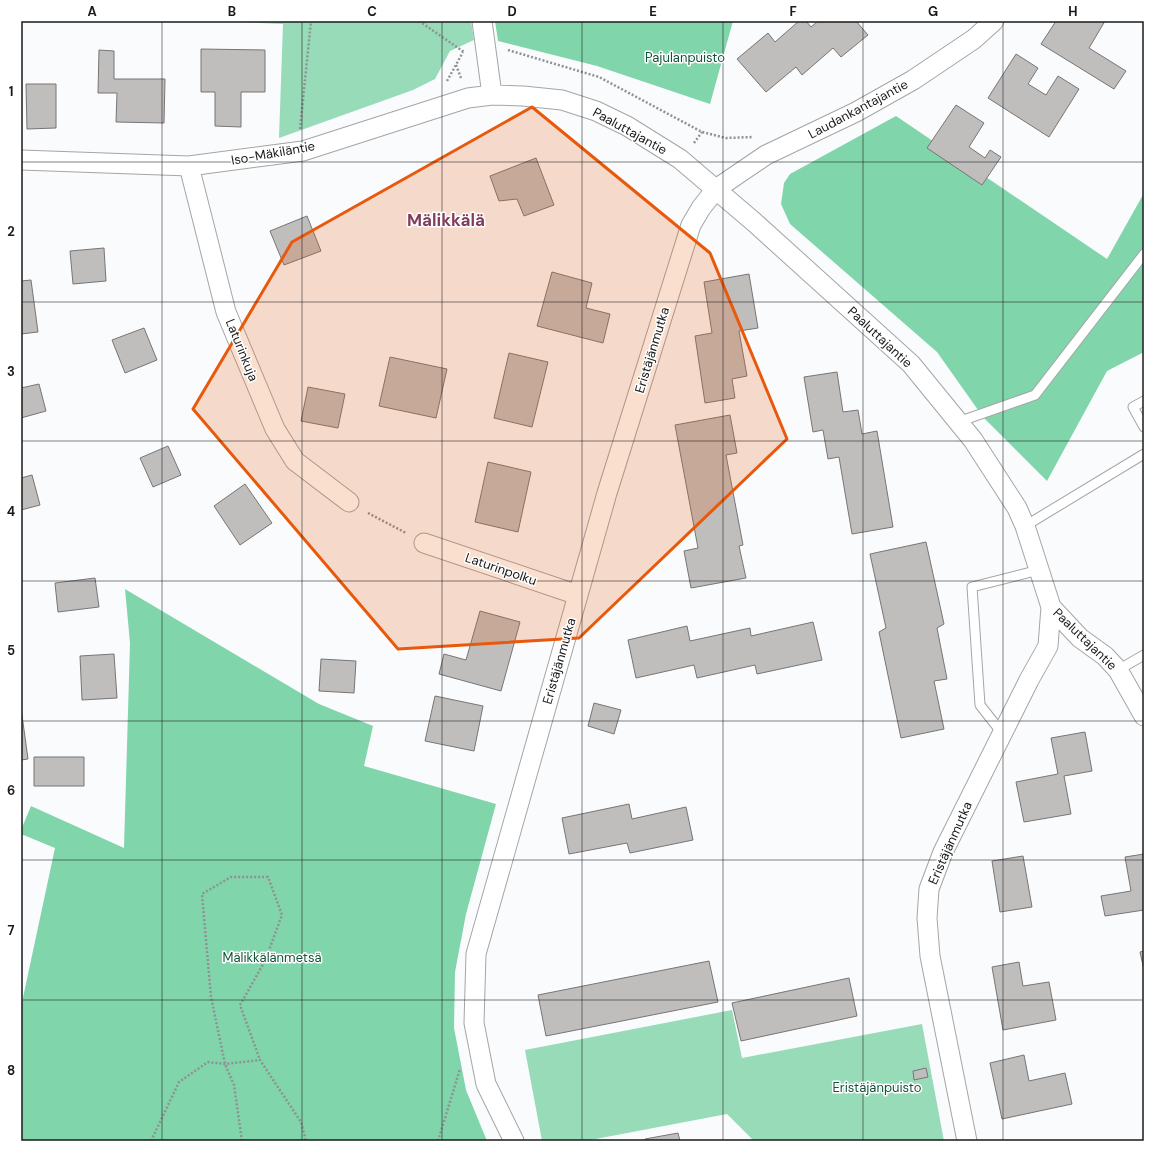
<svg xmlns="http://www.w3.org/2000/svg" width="1165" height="1162" viewBox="0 0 1165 1162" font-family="'DM Sans',sans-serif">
  <rect width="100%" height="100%" fill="#f9fbfd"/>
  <path fill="#97dbb8" d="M218,21h253l3,19 -24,11 -15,28 -22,11 -134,48 4,-114z
    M732,1010l10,48 180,-34 22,117h-190l-27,-27 -142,27h-43l-17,-91z"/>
  <path fill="#80d5ab" d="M495,21h238l-23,83 -113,-38 -99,-25z
    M896,116l211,143 37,-66v159l-37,19 -60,110 -64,-64 -46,-65 -147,-128 -9,-20 3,-21 6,-9z
    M125,589l194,115 54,22 -9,40 132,38 -30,110 -11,58 -1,56 12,62 21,51h-466v-134l34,-159 -34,-14v-4l10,-24 93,42 6,-205z"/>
  <path fill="#c0bdbd" stroke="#787575" d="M799,21h7l5,6 7,-6h38l12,14 -27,22 -8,-9 -31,27 -6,-8 -30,25 -29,-33 31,-26 7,9z
    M1056,21h49l-16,27 37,23 -12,18 -73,-45z
    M201,49l64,1v42h-24v35l-26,-1v-34h-14z
    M99,50l15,1v28h51l-1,44 -48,-1 1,-29h-19z
    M1016,54l22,14 -10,16 18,11 12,-19 21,13 -30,48 -61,-39z
    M26,84h30v44l-29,1z
    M956,105l28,18 -15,24 16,11 5,-8 11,7 -19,28 -55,-37z
    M536,158l18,47 -30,11 -7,-17 -18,2 -9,-25z
    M307,216l14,35 -37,14 -14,-34z
    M104,248l2,33 -33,3 -3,-33z
    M552,272l40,11 -6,25 24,6 -7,29 -66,-17z
    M749,274l9,54 -19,3 8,45 -15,3 3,19 -30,5 -10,-67 17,-3 -8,-51z
    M31,280l7,52 -17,2v-53z
    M144,328l13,32 -32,13 -13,-33z
    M509,353l39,9 -16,65 -38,-9z
    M390,357l57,12 -11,49 -57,-12z
    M837,372l6,40 15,-2 4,24 15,-3 16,96 -41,7 -13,-77 -11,2 -5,-29 -10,2 -9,-55z
    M39,384l7,27 -25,7v-30z
    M308,387l37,7 -7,34 -37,-7z
    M730,415l7,38 -11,2 17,90 -4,1 7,32 -55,10 -7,-37 14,-3 -23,-123z
    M168,446l13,29 -28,12 -13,-29z
    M488,462l43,10 -13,60 -43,-10z
    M32,475l8,30 -19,5v-32z
    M245,484l27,39 -32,22 -26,-39z
    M926,542l18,82 -7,4 10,51 -13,2 10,48 -43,9 -22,-106 7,-4 -16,-74z
    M95,578l4,29 -41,5 -3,-29z
    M480,611l40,11 -19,69 -62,-17 5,-20 22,6z
    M813,622l9,38 -65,14 -2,-9 -58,13 -3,-13 -58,13 -8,-38 59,-14 3,15 60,-13 1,8z
    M114,654l3,44 -35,2 -2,-44z
    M321,659l35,2 -2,32 -35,-2z
    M435,696l48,10 -9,45 -49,-10z
    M594,703l27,7 -7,24 -26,-8z
    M21,708l7,51 -7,1z
    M1085,732l7,39 -28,5 7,38 -47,8 -8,-40 42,-8 -7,-36z
    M34,757h50v29h-50z
    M629,804l3,15 54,-12 7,33 -63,13 -3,-10 -58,11 -7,-36z
    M1144,854v56l-39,6 -4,-20 30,-5 -6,-34z
    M1023,856l9,51 -32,5 -8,-51z
    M1144,951v19l-4,-18z
    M709,961l9,41 -172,34 -8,-41z
    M1019,962l4,24 26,-4 7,38 -53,10 -11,-63z
    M849,978l8,38 -116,25 -9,-38z
    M1024,1055l5,26 36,-8 7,31 -70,15 -12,-56z
    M926,1068l2,9 -14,3 -1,-9z
    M678,1133l2,8h-35v-2z"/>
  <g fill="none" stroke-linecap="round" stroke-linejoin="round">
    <g stroke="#a4a5a7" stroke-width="11">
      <path id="lane" d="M1144,401l-11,6 11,20
        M958,422l77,-27 109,-141
        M1025,526l119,-72
        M1118,670l26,-15
        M1002,733l-22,-28 -8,-118 67,-17"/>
    </g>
    <g stroke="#a4a5a7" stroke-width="21">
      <path id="street" d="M492,95l31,1 39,4 34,11 31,15 53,33 74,63 157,142 62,76 44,68 8,18 26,81 29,31 25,18 13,14 26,46
        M21,160l168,6 114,-15 165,-53 24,-3 -10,-74
        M189,166l37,146 49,117 20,32 54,41
        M424,543l154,52
        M514,1141l-28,-57 -12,-61 2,-69 131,-461 84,-268 10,-17 15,-19 50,-34 90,-43 57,-32 61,-41 20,-18
        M967,1141l-37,-185 -3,-38 2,-29 14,-37 86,-172 19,-34 3,-39"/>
    </g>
    <path stroke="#8f9192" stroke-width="2.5" stroke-dasharray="2 2" stroke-linecap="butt" d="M419,21l45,31
      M508,50l91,27 103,55 24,6 27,-1
      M456,65l5,13
      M447,81l16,-29
      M300,129l11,-108
      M694,143l8,-11
      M368,513l38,20
      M151,1141l28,-59 29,-20 17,2 35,-4 41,62 5,19
      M242,1141l-8,-56 -9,-21 -14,-67 -9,-103 29,-17h37l14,38 -17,46 -25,44 20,55
      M438,1141l22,-72"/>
    <use href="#lane" stroke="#fff" stroke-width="9"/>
    <use href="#street" stroke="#fff" stroke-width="19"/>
  </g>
  <path fill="#e8590c" fill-opacity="0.2" stroke="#e8590c" stroke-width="3" stroke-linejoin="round" d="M532,107l178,146 77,186 -208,199 -181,11 -205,-240 99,-167z"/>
  <path fill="none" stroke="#191a1a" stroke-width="1" stroke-opacity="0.55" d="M162,21v1120M302,21v1120M442,21v1120M582,21v1120M723,21v1120M863,21v1120M1003,21v1120M21,162h1123M21,302h1123M21,441h1123M21,581h1123M21,721h1123M21,860h1123M21,1000h1123"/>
  <g text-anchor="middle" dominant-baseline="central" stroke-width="3" stroke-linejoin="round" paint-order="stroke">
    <g font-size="13" fill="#125439" stroke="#fff">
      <text x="685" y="57">Pajulanpuisto</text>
      <text x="272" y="957">Mälikkälänmetsä</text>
      <text x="877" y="1087">Eristäjänpuisto</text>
    </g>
    <g font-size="13" fill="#191a1a" stroke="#fff">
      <text transform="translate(858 109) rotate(-28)">Laudankantajantie</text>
      <text transform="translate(630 131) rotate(29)">Paaluttajantie</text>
      <text transform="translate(273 153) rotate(-10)">Iso-Mäkiläntie</text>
      <text transform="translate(880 337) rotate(43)">Paaluttajantie</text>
      <text transform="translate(242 350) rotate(68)">Laturinkuja</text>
      <text transform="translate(652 350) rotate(-73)">Eristäjänmutka</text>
      <text transform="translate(501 569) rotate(19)">Laturinpolku</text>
      <text transform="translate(1085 639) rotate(44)">Paaluttajantie</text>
      <text transform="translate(559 661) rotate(-74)">Eristäjänmutka</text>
      <text transform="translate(950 843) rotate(-66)">Eristäjänmutka</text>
    </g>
    <g font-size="17" font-weight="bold" fill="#813d5c" stroke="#fff">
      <text x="446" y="220">Mälikkälä</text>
    </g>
  </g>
  <rect width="1165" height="1162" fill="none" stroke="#ffffff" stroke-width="44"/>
  <rect x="22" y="22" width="1121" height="1118" fill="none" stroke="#191a1a" stroke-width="1.5"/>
  <g font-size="13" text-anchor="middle" font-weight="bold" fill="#191a1a">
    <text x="92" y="16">A</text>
    <text x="232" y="16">B</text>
    <text x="372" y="16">C</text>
    <text x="512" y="16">D</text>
    <text x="653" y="16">E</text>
    <text x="793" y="16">F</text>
    <text x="933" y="16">G</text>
    <text x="1073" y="16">H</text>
    <text x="11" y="96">1</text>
    <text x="11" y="236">2</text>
    <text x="11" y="376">3</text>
    <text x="11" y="516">4</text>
    <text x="11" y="655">5</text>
    <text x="11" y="795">6</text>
    <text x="11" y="935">7</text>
    <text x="11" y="1075">8</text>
  </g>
</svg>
